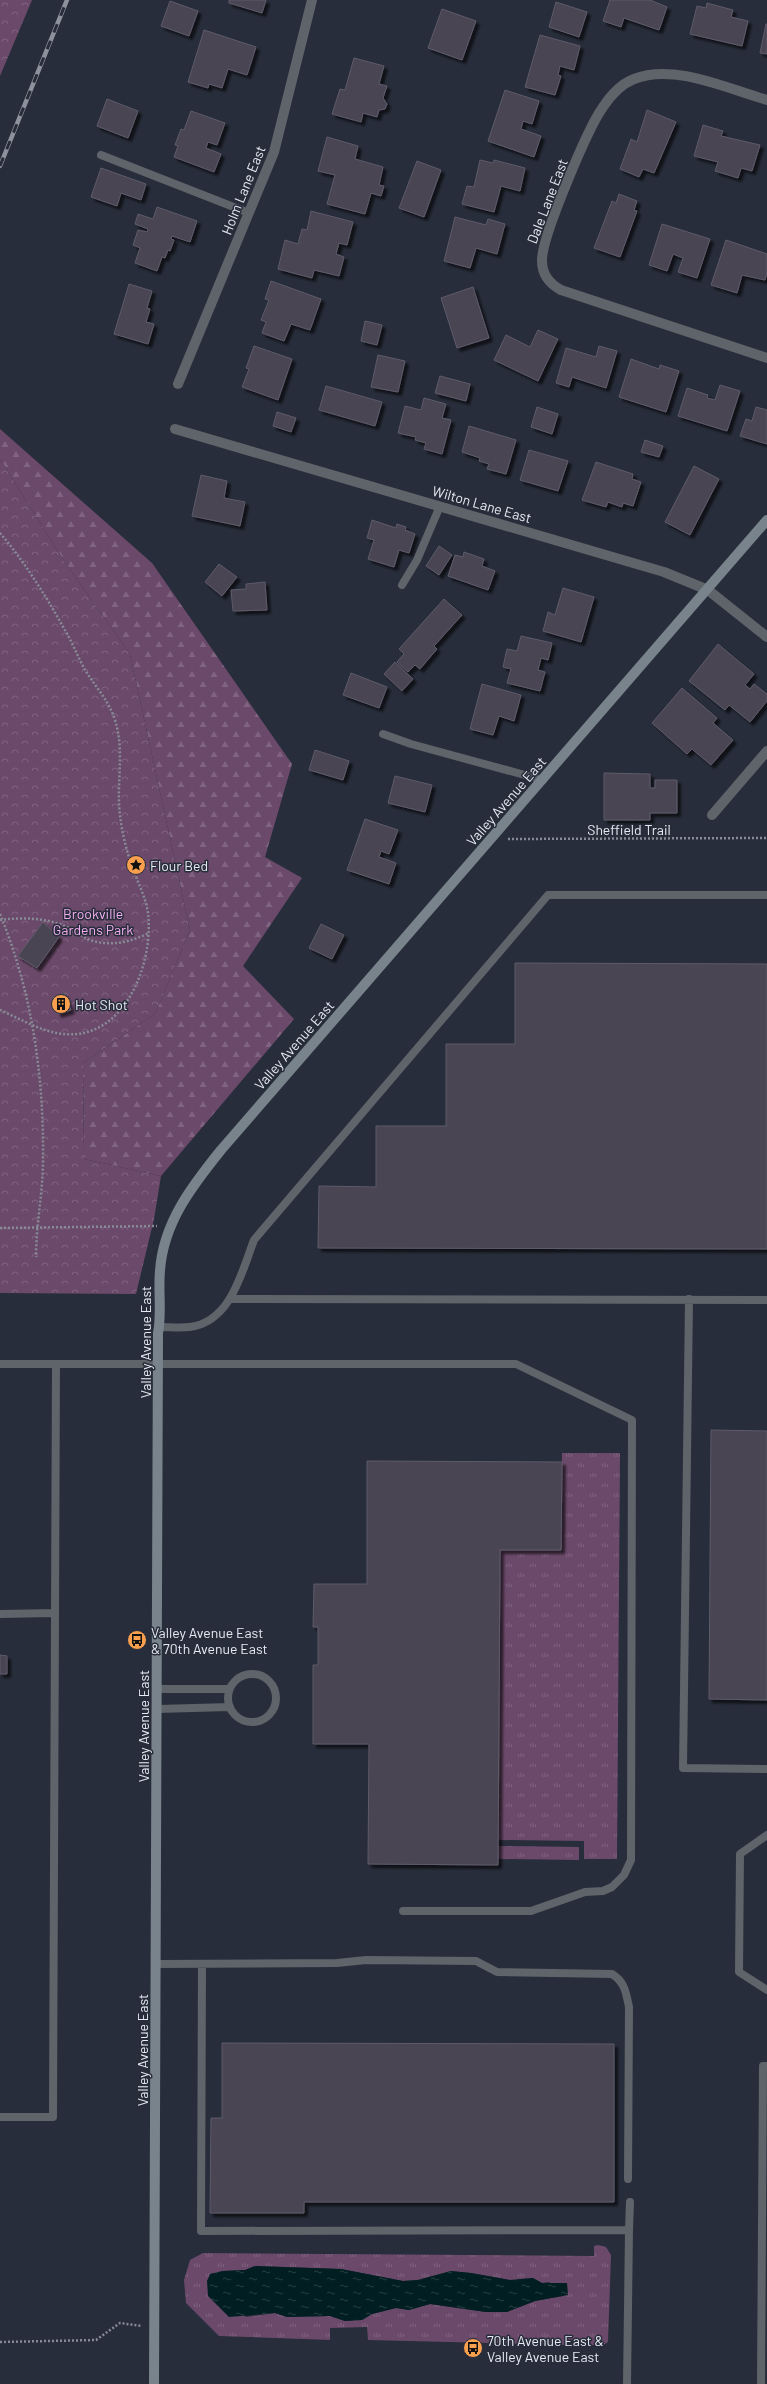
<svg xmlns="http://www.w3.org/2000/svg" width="767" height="2384" viewBox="0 0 767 2384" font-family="Barlow,sans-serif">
  <defs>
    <pattern id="grass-tufts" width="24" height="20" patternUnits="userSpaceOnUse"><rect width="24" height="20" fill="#6b496a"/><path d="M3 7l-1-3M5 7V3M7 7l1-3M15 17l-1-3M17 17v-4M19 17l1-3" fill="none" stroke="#806380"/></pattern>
    <pattern id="forest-firs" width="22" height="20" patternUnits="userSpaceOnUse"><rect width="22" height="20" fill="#6b496a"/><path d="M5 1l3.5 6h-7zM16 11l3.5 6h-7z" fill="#806380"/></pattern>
    <pattern id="park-crowns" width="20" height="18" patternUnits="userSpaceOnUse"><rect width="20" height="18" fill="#6b496a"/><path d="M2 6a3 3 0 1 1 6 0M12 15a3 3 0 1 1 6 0" fill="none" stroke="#806380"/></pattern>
    <pattern id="water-ripples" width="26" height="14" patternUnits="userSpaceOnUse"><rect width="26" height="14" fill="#011e22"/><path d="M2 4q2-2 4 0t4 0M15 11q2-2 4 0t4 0" fill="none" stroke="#263f43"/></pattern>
    <filter id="shadow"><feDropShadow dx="3.5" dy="3.5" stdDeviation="1" flood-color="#0009"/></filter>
  </defs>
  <rect width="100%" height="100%" fill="#272d3a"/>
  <path fill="url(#grass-tufts)" fill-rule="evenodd" d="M562,1453h58l-3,406h-33v-18l-86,-1 2,-290h61z
    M498,1846l81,1v13l-81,-1z
    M598,2245l8,2 5,8 -3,87 -5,3h-19v-6l-18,1v5l-198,-5 -1,-13 -37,1v12l-111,-4 -33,-33 -2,-23 6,-20 13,-7 391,3v-10zM255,2266l86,3 62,12 15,-1 33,-9 20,2 39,7 23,-2 9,5 7,-1 14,14 -28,5 -28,11h-21l-56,-8 -21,6 -13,-2 -24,6 -10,6 -17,1 -15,-5 -43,1 -12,-4 -29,4 -36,-43 13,-3 22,-1z"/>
  <path fill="url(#forest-firs)" d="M0,429l152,134 140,201 -27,93 37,21 -59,88 51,53 -133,157 -77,-17 -1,-96 72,-49 35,-84 -60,-276 -64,-90 -66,-105z"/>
  <path fill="url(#park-crowns)" d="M0,0h32l-32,76z
    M0,459l66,105 64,90 60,276 -35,84 -72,49 1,96 77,17 -7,43 -18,75 -136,-1z"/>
  <path fill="url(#water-ripples)" d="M255,2266l86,3 62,12 15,-1 33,-9 20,2 39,7 23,-2 9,5h25l1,12 -33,6 -28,11h-21l-56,-8 -21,6 -13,-2 -24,6 -10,6 -17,1 -15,-5 -43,1 -12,-4 -46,4 -21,-21 -1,-15 3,-7 13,-3 22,-1z"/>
  <path fill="#484453" stroke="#5f5b6b" filter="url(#shadow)" d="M229,0h37l-4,13 -33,-10z
    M610,0h40l17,7 -8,23 -35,-12 -3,9 -18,-6z
    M170,1l28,10 -9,25 -28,-10z
    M556,2l31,10 -8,25 -30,-10z
    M707,3l26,7 -2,7 17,4 -6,25 -52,-12 7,-28 9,2z
    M442,9l34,12 -14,39 -34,-12z
    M766,24h1v30l-7,-1z
    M204,30l52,17 -9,28 -19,-6 -6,19 -13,-4 -1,4 -20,-6z
    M540,35l40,11 -6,24 -14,-4 -2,9 3,1 -6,19 -30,-8z
    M354,58l30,8 -5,18 8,2 -4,12 4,6 -2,5 -6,1 -2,7 -14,-4 -2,9 -29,-8 8,-25 5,1z
    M505,90l34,11 -7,23 -9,-3 -2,8 20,7 -7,21 -46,-16z
    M107,99l31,12 -10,27 -31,-12z
    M647,110l29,12 -22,51 -11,-4 -4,8 -19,-8 11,-30 6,3z
    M191,111l34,12 -8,22 -9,-3 -2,6 15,6 -7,18 -40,-15 4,-11 -3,-1 6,-16 3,1z
    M703,125l20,6 -2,5 39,9 -8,26 -11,-3 -3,10 -23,-7 3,-9 -24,-6z
    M327,137l31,9 -3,13 28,8 -4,18 5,1 -3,10 -10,-3 -6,21 -38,-10 8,-29 -17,-4z
    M480,160l13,3 1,-3 31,8 -5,23 -19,-5 -7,26 -32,-8 5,-18 7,1z
    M417,161l24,9 -17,47 -25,-9z
    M101,168l45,16 -5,16 -20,-7 -4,13 -26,-9z
    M619,194l18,7 -3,9 3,1 -17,46 -26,-9 18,-47 4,2z
    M157,207l40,14 -7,21 -18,-6 -1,3 3,1 -4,11 -2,-1 -3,8 -3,-1 -5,14 -22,-8 5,-15 -7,-3 5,-15 9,2 1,-3 -13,-5 3,-10 15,5z
    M311,211l42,11 -6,23 -8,-2 -3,11 8,3 -5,19 -25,-6 -2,8 -34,-9 7,-29 13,4 4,-15 5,1z
    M455,217l31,8 2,-6 17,5 -8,30 -21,-6 -6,20 -26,-7z
    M662,224l48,15 -13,39 -19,-6 5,-14 -10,-4 -6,17 -18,-6z
    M726,240l41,14v19l-2,7 -23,-5 -5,18 -26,-8z
    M271,281l50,18 -11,31 -19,-6 -7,17 -22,-8 4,-11 -5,-2 8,-20 -4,-1z
    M129,284l23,7 -5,17 3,1 -4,13 8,2 -6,20 -34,-10z
    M473,287l16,51 -32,10 -16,-50z
    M365,321l17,4 -5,20 -16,-4z
    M538,330l20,9 -20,42 -44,-21 12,-25 24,12z
    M254,346l38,13 -14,41 -36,-13 7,-18 -3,-1z
    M599,346l18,5 -11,37 -34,-11 -3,10 -13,-4 10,-35 30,9z
    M378,355l27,6 -7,31 -27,-5z
    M631,359l28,10 1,-4 19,6 -13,41 -47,-15z
    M440,376l30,8 -4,17 -31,-8z
    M720,385l20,6 -13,40 -49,-15 9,-28 21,7 -1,3 8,2z
    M326,386l56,16 -7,24 -56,-16z
    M424,398l22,6 -4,14 9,2 -9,34 -18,-5 2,-6 -11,-3 1,-3 -18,-4 7,-27 16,4z
    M537,407l21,7 -6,20 -21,-7z
    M756,407l11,3v34l-27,-8 6,-17 6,2z
    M277,412l19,6 -5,14 -18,-6z
    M469,426l47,14 -10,34 -19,-5 2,-5 -10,-3 1,-3 -18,-6z
    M645,440l18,6 -4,11 -18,-5z
    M529,450l39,11 -10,30 -38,-11z
    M596,462l37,12 -1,5 9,3 -8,24 -10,-3 -1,4 -14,-5 -2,5 -24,-7z
    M694,466l25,13 -29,56 -25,-13z
    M201,475l26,6 -3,17 21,4 -5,24 -48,-10z
    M372,520l24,8 1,-4 9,3 -1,3 10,4 -6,19 -10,-3 -5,17 -26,-8 6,-19 -7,-2z
    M439,546l13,9 -13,20 -13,-9z
    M464,552l20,7 -2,7 13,5 -7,19 -40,-14 7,-21 8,2z
    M219,564l18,13 -15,19 -17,-14z
    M265,582l2,28 -34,1 -2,-21 15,-1v-5z
    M563,588l31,9 -13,45 -38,-11 5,-19 7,3z
    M444,599l18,16 -28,31 3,3 -17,20 -5,-4 -7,7 -11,-10 7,-8 -5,-5z
    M521,636l31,7 -4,17 -7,-2 -3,12 7,2 -5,19 -33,-8 4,-14 -8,-2 4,-18 10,2z
    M718,644l36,30 -9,11 5,4 4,-5 13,10v7l-17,21 -21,-17 -4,5 -36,-29z
    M395,662l18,17 -11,12 -18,-17z
    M351,673l36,14 -8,21 -36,-13z
    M482,684l39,11 -7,26 -15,-5 -6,19 -23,-6z
    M682,688l35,30 -4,5 20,17 -22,25 -19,-16 -5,5 -35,-31z
    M315,750l34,11 -6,19 -34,-10z
    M604,773l46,1v14h5v-8h22v33h-27v7h-46z
    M395,776l37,9 -7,27 -37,-9z
    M365,819l33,11 -9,24 -8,-3 -2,6 17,6 -7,21 -42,-14z
    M43,922l16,15 -22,31 -19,-12z
    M321,924l23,11 -12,24 -23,-11z
    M515,963l252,1v285l-449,-1 1,-62 57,1v-61h70v-82h69z
    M64,993l7,17 -13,4 -6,-16z
    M711,1430l56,1v269l-58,-1z
    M367,1461l195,1 -1,88h-61l-2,315 -130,-1 1,-120h-56v-79h5v-38h-5l1,-43h53z
    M0,1655l7,1v18h-7z
    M222,2043l392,1v158h-310v11h-94l1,-95h11z"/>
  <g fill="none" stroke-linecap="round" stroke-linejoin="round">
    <path stroke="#878b96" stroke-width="2.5" stroke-dasharray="2 2" stroke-linecap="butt" d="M0,533c25,29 47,65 66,99 7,12 12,25 19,38 10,16 24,31 30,50 10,31 1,64 5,95 2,18 7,38 13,54 5,14 13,29 15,44 6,50 -23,127 -84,121 -23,-2 -43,-15 -64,-24
      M508,839l259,-1
      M0,914c32,78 44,162 43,246 0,33 -7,64 -7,97
      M0,920c22,-3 43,-2 63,5 10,4 18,11 27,15 20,7 41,2 59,-7
      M0,1228l157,-2
      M0,2342l96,-2 24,-17 22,3"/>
    <path stroke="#5e6469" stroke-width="8" d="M101,155l148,58
      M402,585l15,-25 23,-54
      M383,734l28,10 132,36
      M231,1299l536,1
      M689,1299l-6,469 84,1
      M160,1327c10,0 20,1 30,0 41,-5 52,-56 64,-87l294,-345h219
      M0,1364h516l116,56 -1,440 -7,15 -12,12 -9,4 -18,1 -54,19h-128
      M0,1614l55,-1
      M228 1698a24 24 0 1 1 48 0a24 24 0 1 1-48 0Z
      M157,1689h72
      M157,1709l73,-2
      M767,1835l-27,19 -1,118 28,18
      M156,1964l181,-1 29,-3 110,1 21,11 115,2c13,8 14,19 17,33l-1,172
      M202,1964l-1,267 428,-1 -2,154
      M0,2117h53l3,-753
      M629,2230l1,-28
      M761,2384l2,-318h4"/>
    <path stroke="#5e6469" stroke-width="10" d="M767,100c-39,-11 -93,-37 -133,-21 -13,5 -23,16 -31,28 -15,21 -62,131 -61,154 0,14 8,23 19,29l206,68
      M178,384l96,-232 38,-152
      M175,429l489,143 44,18 59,47
      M712,815l55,-64"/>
    <path stroke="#78838b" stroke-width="10" d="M154,2384l4,-1051c4,-20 0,-42 2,-62 3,-48 32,-85 61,-121l546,-630"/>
    <g stroke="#8d919c" stroke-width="4.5">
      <path id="rail" d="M0,166l67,-166"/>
    </g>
    <use href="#rail" stroke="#272d3a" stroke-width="3" stroke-dasharray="9" stroke-linecap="butt"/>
  </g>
  <defs>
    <g id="sight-disc" transform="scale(1)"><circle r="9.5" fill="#fa9f4e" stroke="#272d3a"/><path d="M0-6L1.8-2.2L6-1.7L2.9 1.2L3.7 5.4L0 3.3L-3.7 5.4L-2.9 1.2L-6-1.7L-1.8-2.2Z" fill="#111"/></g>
    <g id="building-disc" transform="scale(1)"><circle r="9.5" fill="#fa9f4e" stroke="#272d3a"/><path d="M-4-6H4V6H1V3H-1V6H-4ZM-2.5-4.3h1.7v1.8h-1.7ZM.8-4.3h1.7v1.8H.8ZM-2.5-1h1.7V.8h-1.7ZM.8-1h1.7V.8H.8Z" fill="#111"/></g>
    <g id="bus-disc" transform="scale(1)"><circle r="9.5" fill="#fa9f4e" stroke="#272d3a"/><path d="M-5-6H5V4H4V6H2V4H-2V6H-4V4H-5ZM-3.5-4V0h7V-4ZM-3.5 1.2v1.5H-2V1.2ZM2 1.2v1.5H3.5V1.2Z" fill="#111"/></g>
  </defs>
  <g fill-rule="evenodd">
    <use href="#sight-disc" x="136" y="865"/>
    <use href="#building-disc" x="61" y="1004"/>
    <use href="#bus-disc" x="137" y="1640"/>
    <use href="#bus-disc" x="473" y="2348"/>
  </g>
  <g text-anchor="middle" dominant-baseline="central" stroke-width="3" stroke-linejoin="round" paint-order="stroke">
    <g font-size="14" fill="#e7eaf3" stroke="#272d3a">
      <text transform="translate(243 190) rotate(-68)">Holm Lane East</text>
      <text transform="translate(547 201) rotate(-69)">Dale Lane East</text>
      <text transform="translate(482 504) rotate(16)">Wilton Lane East</text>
      <text transform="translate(506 801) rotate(-49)">Valley Avenue East</text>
      <text x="629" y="829">Sheffield Trail</text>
      <text transform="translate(294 1045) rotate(-49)">Valley Avenue East</text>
      <text transform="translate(145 1342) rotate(-90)">Valley Avenue East</text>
      <text transform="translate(143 1726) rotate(-90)">Valley Avenue East</text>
      <text transform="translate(142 2050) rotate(-90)">Valley Avenue East</text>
    </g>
    <g font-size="14" fill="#e7eaf3" stroke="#272d3a" text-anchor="start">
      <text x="150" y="865">Flour Bed</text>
      <text x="75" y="1004">Hot Shot</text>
      <text x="151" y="1632">Valley Avenue East<tspan x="151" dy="16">&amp; 70th Avenue East</tspan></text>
      <text x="487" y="2340">70th Avenue East &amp;<tspan x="487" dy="16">Valley Avenue East</tspan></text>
    </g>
    <g font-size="14" fill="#f3adf0" stroke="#272d3a">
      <text x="93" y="913">Brookville<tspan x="93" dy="16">Gardens Park</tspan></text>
    </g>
  </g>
</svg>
